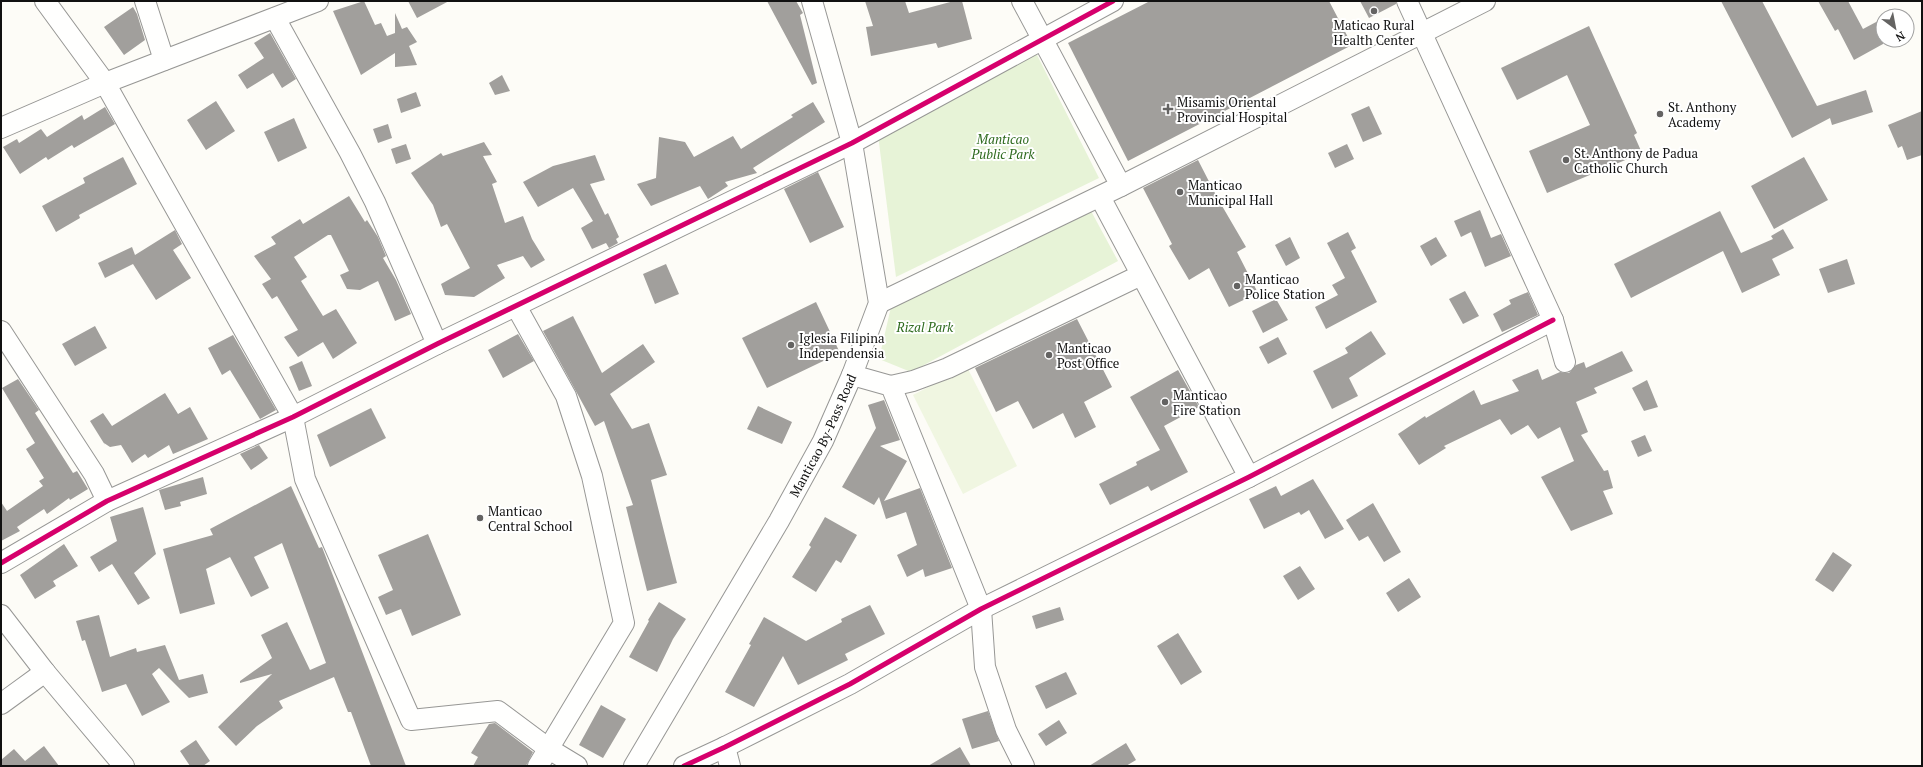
<svg xmlns="http://www.w3.org/2000/svg" width="1923" height="767" viewBox="0 0 1923 767" font-family="'PT Serif',serif">
  <rect width="100%" height="100%" fill="#fdfcf7"/>
  <path fill="#e7f3d7" d="M1034,49l65,129 -203,99 -18,-142z
    M1091,211l27,50 -207,111 -32,-13 12,-52z"/>
  <path fill="#f0f6e1" d="M967,367l50,99 -54,28 -50,-99z"/>
  <path fill="#a19f9c" d="M364,1l11,24 6,-2 6,13 8,-3v-20l7,16 5,-2 10,15 -8,4 8,19 -22,2v-14l-34,22 -28,-64z
    M408,1h41l-32,17z
    M767,1h29l7,12 -3,2 17,68 -5,2z
    M865,1h40l4,12 45,-12h8l10,38 -34,9 -2,-5 -65,13 -5,-29 7,-1z
    M1150,1h179l23,44 -224,116 -60,-118z
    M1360,1h36v3l-27,14z
    M1721,1h41l55,105 49,-16 7,22 -41,13 -2,-7 -38,20z
    M1818,1h30l15,28 15,-8 5,9v14l-29,16 -16,-31 -3,2z
    M133,7l4,7 8,26 -21,15 -20,-28z
    M1589,26l48,107 -3,2 8,18 -95,40 -18,-42 61,-26 -23,-50 -50,25 -16,-32z
    M270,33l26,46 -14,9 -9,-15 -26,16 -9,-14 26,-17 -10,-15z
    M502,75l8,16 -15,4 -6,-12z
    M416,92l5,14 -20,7 -4,-14z
    M216,101l19,30 -29,19 -19,-30z
    M813,102l12,20 -72,46 4,5 -32,9 3,4 -20,13 -8,-13 -49,20 -14,-22 19,-6 3,-41 26,5 9,15 39,-21 8,13 52,-32 -2,-2z
    M1369,106l13,28 -19,8 -12,-28z
    M105,107l10,17 -41,24 -2,-3 -24,15 -2,-3 -26,17 -17,-27 14,-8 2,4 22,-14 6,8 35,-22 2,5z
    M1922,111v44l-15,5 -5,-14 -4,2 -10,-23z
    M294,118l13,30 -29,14 -14,-30z
    M388,124l4,14 -14,5 -5,-14z
    M484,142l8,13 -9,1 14,26 -5,2 13,39 18,-7 9,23 13,21 -14,8 -8,-12 -26,9 8,13 -31,19 -29,-2 -4,-11 29,-16 -23,-44 -6,3 -8,-22 -22,-32 30,-20 2,3z
    M406,144l5,15 -15,5 -5,-15z
    M1347,144l7,15 -19,9 -7,-15z
    M595,155l10,25 -15,4 15,31 3,-2 11,24 -3,2 2,4 -9,5 -3,-5 -14,6 -11,-21 12,-7 -20,-33 -35,19 -15,-25 30,-16z
    M123,157l14,27 -58,31 1,3 -24,14 -14,-26 43,-23 -2,-5z
    M1804,157l24,43 -54,29 -23,-43z
    M1198,160l20,39 28,48 -9,5 21,41 -29,14 -20,-39 -20,12 -20,-34 3,-2 -29,-56z
    M818,172l26,55 -34,16 -26,-54z
    M349,196l16,26 2,-2 11,17 8,19 -3,2 13,22 15,34 -16,7 -17,-40 -18,9 -13,-1 -7,-14 9,-4 -18,-36h-3l-34,22 13,20 -6,4 22,35 13,-7 21,34 -24,16 -10,-17 -25,15 -14,-20 14,-7 -21,-34 -5,3 -10,-15 9,-5 -17,-23 22,-12 -5,-7 29,-18 3,5z
    M1480,210l11,28 10,-4 10,22 -26,11 -14,-35 -10,5 -7,-16z
    M1720,211l21,42 32,-14 -2,-3 12,-7 11,19 -22,11 8,16 -38,18 -19,-42 -92,47 -17,-34z
    M175,230l7,14 -9,6 18,28 -35,22 -23,-36 -28,14 -7,-15 34,-16 3,8z
    M1348,232l8,16 -5,3 26,51 -51,27 -11,-22 23,-12 -6,-10 13,-7 -18,-35z
    M1290,237l10,21 -14,8 -11,-21z
    M1436,237l11,19 -16,10 -11,-20z
    M1847,259l8,25 -27,9 -9,-24z
    M666,264l13,30 -24,10 -12,-30z
    M1465,291l14,25 -16,8 -14,-25z
    M1528,292l10,23 -36,17 -9,-18 18,-10 -2,-4z
    M1276,299l12,21 -25,13 -11,-22z
    M816,302l24,51 -73,35 -25,-50z
    M573,316l29,57 41,-29 12,18 -45,32 22,35 17,-6 18,52 -16,5 26,103 -30,8 -21,-84 7,-2 -29,-84 -9,5 -52,-95z
    M1077,319l35,68 -28,15 12,25 -21,11 -12,-25 -30,16 -15,-28 -22,11 -21,-44z
    M95,326l12,22 -32,18 -13,-22z
    M1371,331l15,23 -37,24 9,18 -26,13 -19,-38 35,-18 -3,-5z
    M518,334l16,27 -31,17 -15,-28z
    M233,335l43,75 -16,9 -30,-49 -8,5 -14,-27z
    M1278,337l9,17 -19,10 -9,-17z
    M1622,351l11,20 -39,17 3,5 -21,9 12,30 -7,3 23,36 4,-1 5,18 -10,3 10,23 -42,17 -30,-54 33,-16 -14,-34 -22,12 -10,-14 -17,10 -11,-16 -56,27 2,2 -27,17 -21,-31 27,-18 1,2 48,-28 7,15 38,-14 -7,-11 26,-11 4,11 18,-8 9,1 7,-8 8,-3 2,6z
    M302,361l10,25 -13,5 -10,-24z
    M1178,370l21,37 -35,19 24,46 -37,19 -3,-5 -38,19 -11,-21 38,-19 -1,-3 24,-12 -30,-53z
    M18,379l21,31 -4,3 38,60 4,-2 11,18 -18,11 -1,-2 -22,16 -3,-5 -27,18 3,4 -19,10v-39l6,9 36,-25 -4,-5 5,-3 -18,-29 9,-6 -33,-55z
    M1647,380l11,27 -14,4 -12,-23z
    M165,393l13,21 12,-7 18,32 -35,15 -4,-9 -21,13 -3,-4 -13,9 -11,-18 -11,2 -6,-4 1,2 -15,-24 13,-8 9,13z
    M884,400l16,40 -20,6 27,15 -23,40 36,-13 32,80 -27,9 -2,-8 -16,8 -10,-22 20,-10 -11,-33 -20,7 -7,-22 -5,8 -32,-18 34,-59 -8,-23z
    M758,406l34,16 -10,22 -35,-15z
    M371,408l15,30 -56,29 -13,-32z
    M1645,435l7,16 -14,6 -7,-16z
    M259,445l9,13 -17,12 -11,-16z
    M203,477l4,17 -27,8 1,4 -16,4 -6,-20z
    M1313,479l31,50 -19,10 -16,-29 -8,5 -2,-3 -35,17 -15,-30 27,-13 5,10z
    M291,486l28,62 3,-1 84,219h-35l-20,-54h-3l-14,-35 -55,24 4,7 -26,18 -21,20 -18,-19 54,-53 -32,9v-2l32,-23 -11,-23 26,-13 23,48 16,-7 -44,-120 -28,14 15,31 -18,9 -21,-40 -24,12 9,35 -35,10 -17,-65 50,-14 -3,-6z
    M1373,503l28,49 -17,10 -16,-26 -9,5 -13,-21z
    M143,507l13,47 -22,19 16,25 -12,7 -26,-41 -13,8 -9,-15 27,-16 -7,-24z
    M825,517l32,18 -16,28 -5,-3 -20,32 -24,-15 19,-30 -2,-2z
    M428,534l33,81 -49,21 -11,-27 -15,6 -8,-18 15,-7 -15,-35z
    M64,544l14,22 -25,15 3,5 -21,13 -15,-24z
    M1833,552l19,13 -19,27 -18,-12z
    M1300,566l15,23 -17,11 -15,-24z
    M1409,578l12,19 -23,15 -12,-19z
    M659,602l27,17 -13,20 -16,33 -28,-15 20,-36 -1,-1z
    M870,605l15,29 -40,20 3,6 -50,25 -15,-29 -29,51 -29,-15 26,-47 -2,-1 15,-27 42,24 36,-19 -1,-3z
    M1060,607l4,13 -28,9 -4,-13z
    M99,615l11,42 26,-9 1,4 28,-7 14,35 24,-6 5,19 -19,5 -30,-30 -7,6 18,28 -28,14 -16,-32 -24,8 -17,-52 -3,1 -6,-20z
    M1178,633l24,39 -21,13 -24,-39z
    M1066,672l11,22 -31,15 -11,-23z
    M601,705l25,14 -23,39 -24,-13z
    M988,711l11,30 -27,8 -10,-30z
    M1059,720l8,13 -21,13 -8,-12z
    M495,723l38,29 -7,14h-53l5,-9 -7,-4 18,-29z
    M196,740l14,21 -7,5h-13l-10,-15z
    M1126,743l10,17 -10,6h-37z
    M44,746l15,20h-58v-6l13,-11 11,12z
    M960,747l11,19h-43z"/>
  <g fill="none" stroke-linecap="round" stroke-linejoin="round">
    <g stroke="#979795" stroke-width="22">
      <g id="minor">
        <path d="M45,1l60,82 188,334 12,62 106,241 87,-9 51,38 28,17"/>
        <path d="M145,1l19,59"/>
        <path d="M1022,1l99,185"/>
        <path d="M1407,1l146,319 12,42"/>
        <path d="M275,18l75,135 25,49 62,142"/>
        <path d="M1,128l104,-45 213,-82"/>
        <path d="M1100,197l149,280"/>
        <path d="M879,303l242,-117 364,-185"/>
        <path d="M516,306l50,90 26,80 32,147 -86,143"/>
        <path d="M1,331l93,143 13,27"/>
        <path d="M852,375l39,11 90,223 4,58 21,63 18,36"/>
        <path d="M891,386l22,-5 35,-13 193,-93"/>
        <path d="M1,563l106,-62 186,-84 144,-73 415,-201 261,-142"/>
        <path d="M1,615l44,57 79,94"/>
        <path d="M1,704l44,-32"/>
        <path d="M725,747l5,19"/>
        <path id="s1" d="M634,766l145,-245 44,-80 29,-66 27,-72 -27,-160 -40,-142"/>
        <path d="M684,766l41,-19 125,-63 131,-75 268,-132 304,-157"/>
      </g>
    </g>
    <use href="#minor" stroke="#fffffe" stroke-width="20"/>
    <g stroke="#fff" stroke-width="8">
      <path id="cycleway" d="M1,563l106,-62 186,-84 144,-73 415,-201 261,-142
        M684,766l41,-19 125,-63 131,-75 268,-132 304,-157"/>
    </g>
    <use href="#cycleway" stroke="#d6006c" stroke-width="5"/>
  </g>
  <g fill="#646362" stroke="#fff" stroke-width="1.5">
    <circle cx="1374" cy="11" r="4"/>
    <path d="M1166 103h4v4h4v4h-4v4h-4v-4h-4v-4h4z"/>
    <circle cx="1660" cy="114" r="4"/>
    <circle cx="1566" cy="160" r="4"/>
    <circle cx="1180" cy="192" r="4"/>
    <circle cx="1237" cy="286" r="4"/>
    <circle cx="791" cy="345" r="4"/>
    <circle cx="1049" cy="355" r="4"/>
    <circle cx="1165" cy="402" r="4"/>
    <circle cx="480" cy="518" r="4"/>
  </g>
  <g text-anchor="middle" dominant-baseline="central" stroke-width="4" stroke-linejoin="round" paint-order="stroke">
    <g font-size="13" fill="#111" stroke="#fff" text-anchor="start">
      <text x="1374" y="25" text-anchor="middle">Maticao Rural<tspan x="1374" dy="15">Health Center</tspan></text>
      <text x="1177" y="102">Misamis Oriental<tspan x="1177" dy="15">Provincial Hospital</tspan></text>
      <text x="1668" y="107">St. Anthony<tspan x="1668" dy="15">Academy</tspan></text>
      <text x="1574" y="153">St. Anthony de Padua<tspan x="1574" dy="15">Catholic Church</tspan></text>
      <text x="1188" y="185">Manticao<tspan x="1188" dy="15">Municipal Hall</tspan></text>
      <text x="1245" y="279">Manticao<tspan x="1245" dy="15">Police Station</tspan></text>
      <text x="799" y="338">Iglesia Filipina<tspan x="799" dy="15">Independensia</tspan></text>
      <text x="1057" y="348">Manticao<tspan x="1057" dy="15">Post Office</tspan></text>
      <text x="1173" y="395">Manticao<tspan x="1173" dy="15">Fire Station</tspan></text>
      <text x="488" y="511">Manticao<tspan x="488" dy="15">Central School</tspan></text>
    </g>
    <g font-size="13" font-style="italic" fill="#2f6b1f" stroke="#fff">
      <text x="1003" y="139">Manticao<tspan x="1003" dy="15">Public Park</tspan></text>
      <text x="925" y="327">Rizal Park</text>
    </g>
    <g font-size="13" fill="#111" stroke="#fff">
      <text stroke="none"><textPath href="#s1" startOffset="381">Manticao By-Pass Road</textPath></text>
    </g>
  </g>
  <rect width="1923" height="767" fill="none" stroke="#111111" stroke-width="4"/>
  <g transform="translate(1895 28) rotate(148)"><circle r="19" fill="#ffffff" stroke="#a0a0a0"/>
  <path d="M0-3L7 15L0 10L-7 15Z" fill="#646362"/>
  <text y="-6" font-size="11" font-weight="bold" text-anchor="middle" fill="#111111">N</text>
  </g>
</svg>
